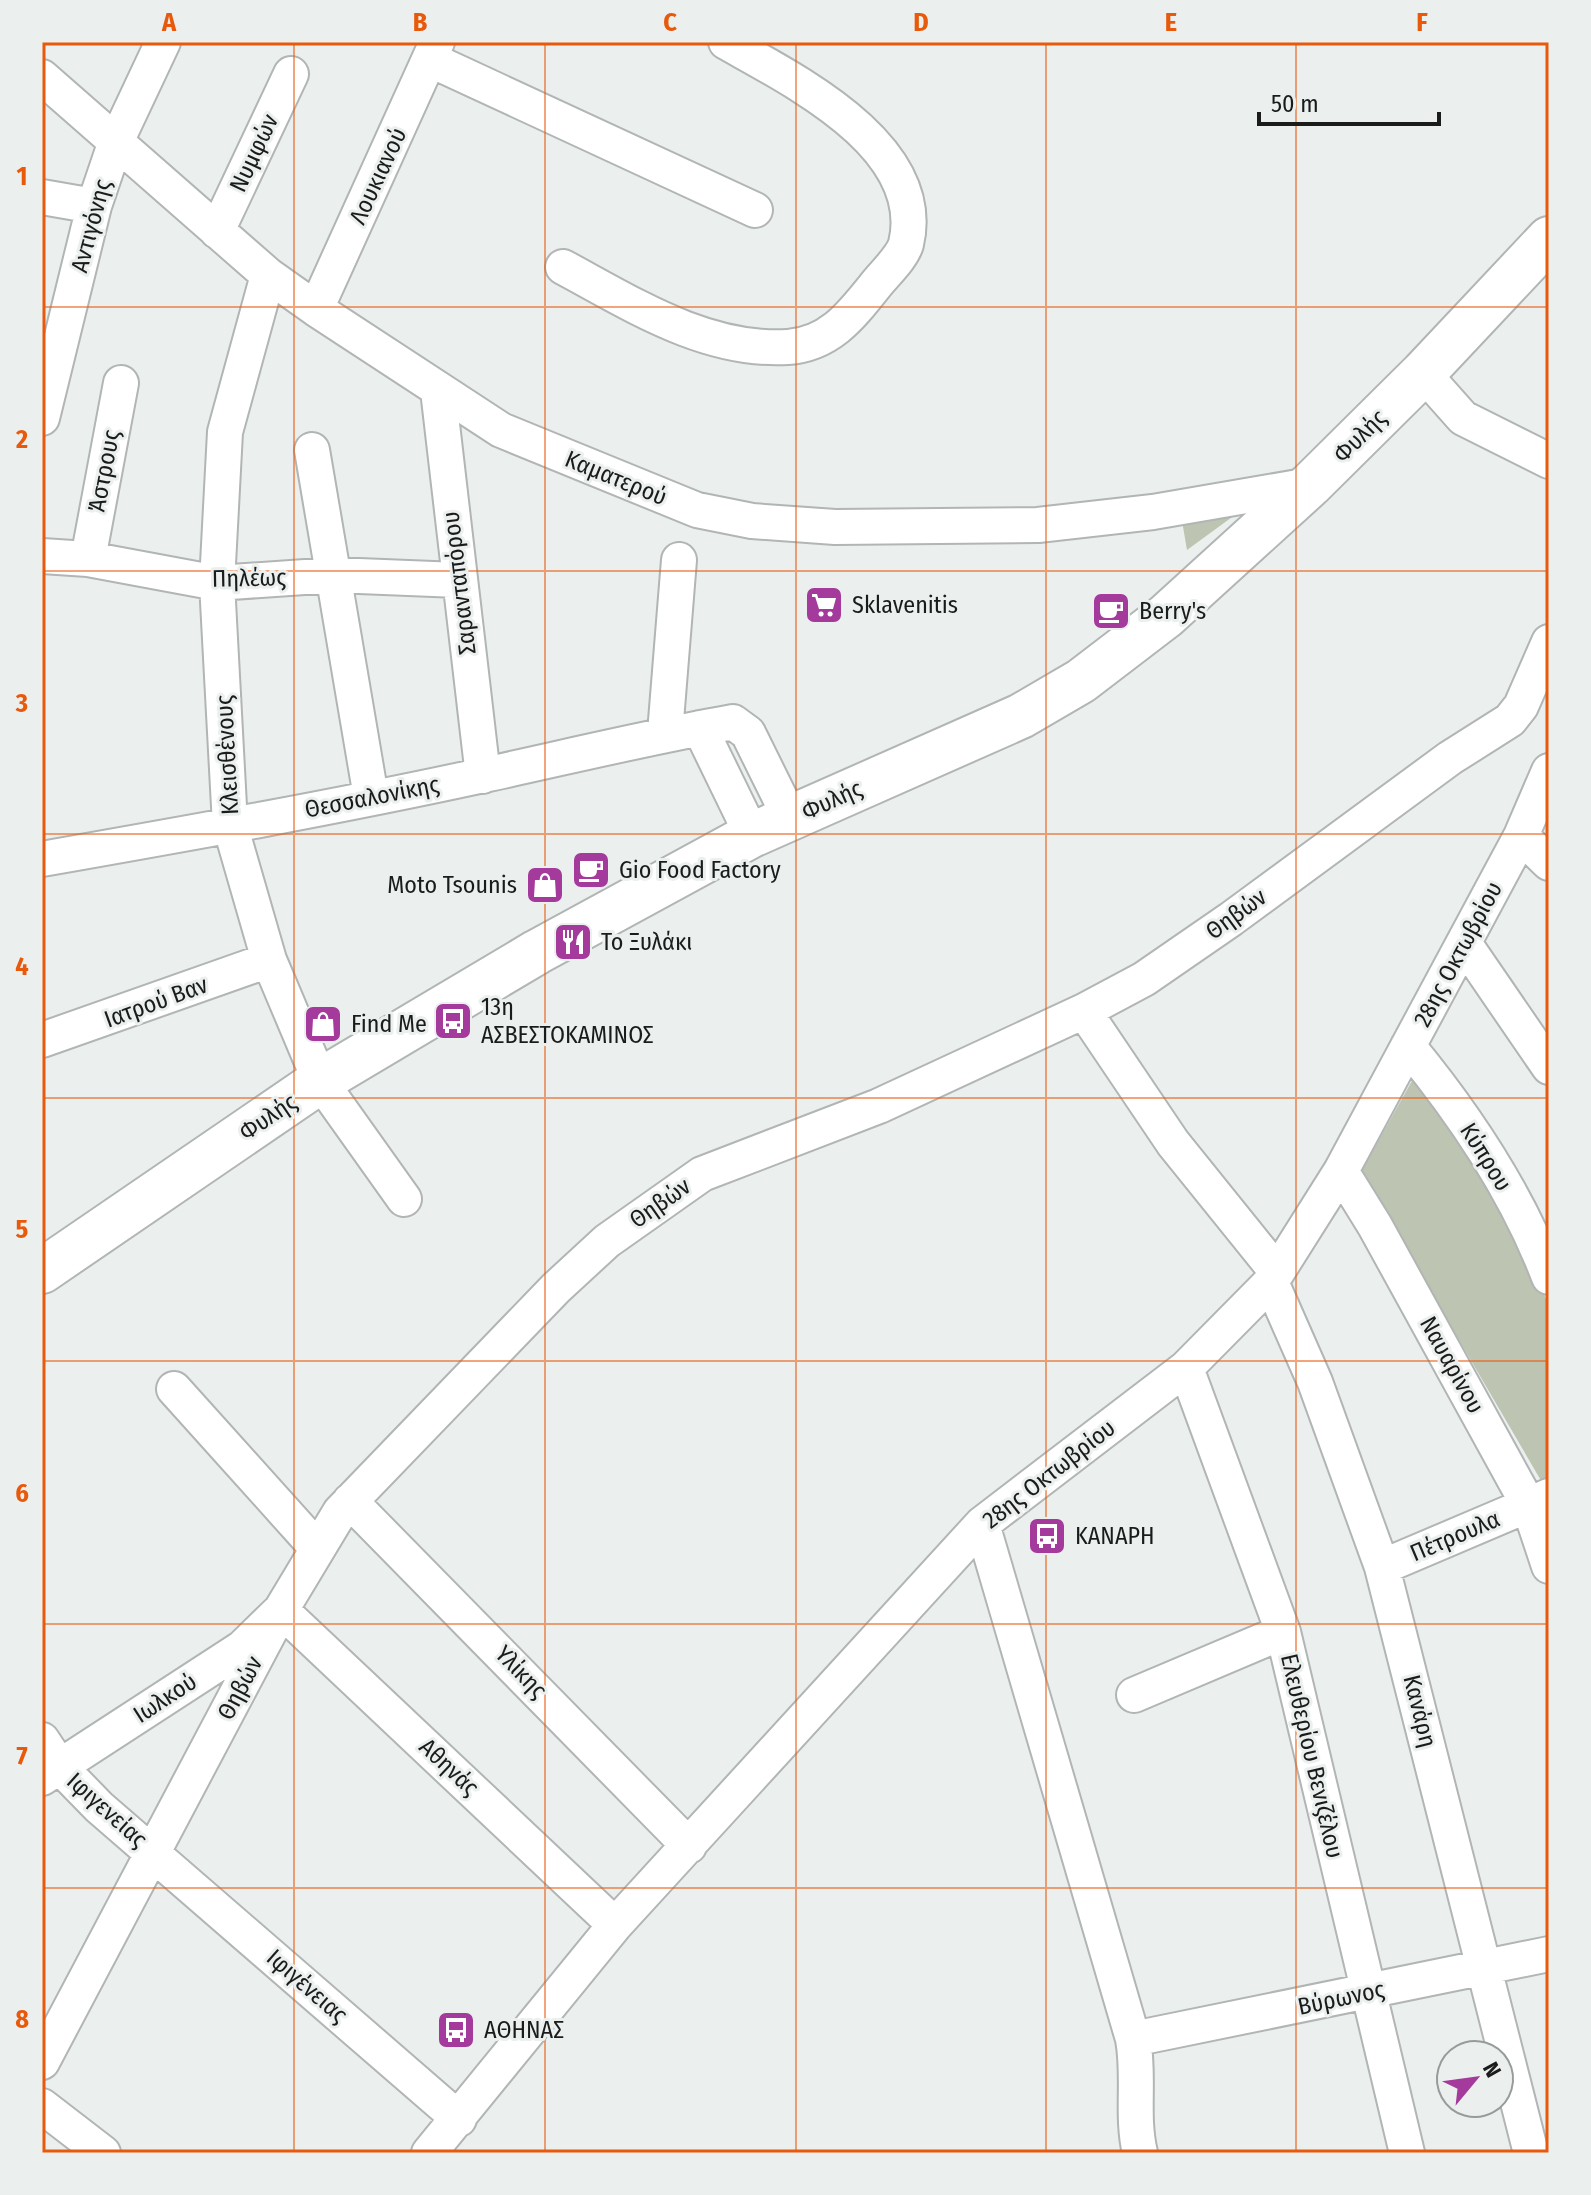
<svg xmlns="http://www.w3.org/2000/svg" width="1591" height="2195" viewBox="0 0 1591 2195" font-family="'Fira Sans Condensed',sans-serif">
  <rect width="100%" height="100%" fill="#ebf0ef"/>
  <path fill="#bdc4b1" d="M1239,512l-52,38 -6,-35z
    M1413,1079l34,39 59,88 43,100v175l-6,3 -182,-312z"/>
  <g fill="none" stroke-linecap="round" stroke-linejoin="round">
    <g stroke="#b1b5b4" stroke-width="38">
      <path id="minor" d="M431,60l324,150
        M42,77l226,198 48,34 185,121 196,80 55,11 83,6 203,-2 115,-13 157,-27
        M42,197l52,9
        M217,231l74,-157
        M563,267c69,37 143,85 225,80 41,-3 62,-30 86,-60 9,-12 28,-29 32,-43 23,-97 -111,-163 -180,-202
        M268,275l-43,157 -8,151 13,242 39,135 51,121 84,118
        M316,309l121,-267
        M1423,373l40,45 86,43
        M438,390l45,386
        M42,418l52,-212 21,-62 48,-102
        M312,450l59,347
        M42,556l46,3 129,24 117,-8 124,5
        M88,559l33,-176
        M700,728l52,107
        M665,733l14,-173
        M1521,836l28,27
        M42,859c148,-26 295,-52 442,-84 83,-18 165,-38 249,-53l15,11 42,85
        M1464,943l85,124
        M1084,1011l89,132 104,129
        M42,1040l227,-80
        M1408,1046c57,69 109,147 141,231
        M1341,1171l34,55 154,280 20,60
        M1271,1282l44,100 67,185 149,586
        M1186,1368l97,264 124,521
        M174,1389l143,159
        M350,1501l339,345
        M982,1524l151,515c7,38 -2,76 7,114
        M1382,1567l167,-71
        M1134,1695l149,-63
        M42,1740l18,27 39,40 360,312
        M42,1778l200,-130 39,-38 334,315
        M1133,2039l416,-85
        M42,2062l239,-452 59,-98 216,-224 51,-47 95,-67 177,-68 205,-95 60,-32 87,-60 219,-161 60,-38 11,-14 28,-64
        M42,2106l61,47
        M429,2153l186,-228 367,-401 204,-156 85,-86 70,-111 180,-335 28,-65"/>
    </g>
    <g stroke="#b1b5b4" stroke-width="48">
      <path id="major" d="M42,1271l278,-190 217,-129 215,-117 269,-119 60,-35 85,-65 144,-131 113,-112 126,-134"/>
    </g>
    <use href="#minor" stroke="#fff" stroke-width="34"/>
    <use href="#major" stroke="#fff" stroke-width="44"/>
  </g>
  <path fill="none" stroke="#e8590c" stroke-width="2" stroke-opacity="0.55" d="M294,42v2111M545,42v2111M796,42v2111M1046,42v2111M1296,42v2111M42,307h1507M42,571h1507M42,834h1507M42,1098h1507M42,1361h1507M42,1624h1507M42,1888h1507"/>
  <defs>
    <g id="supermarket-square" transform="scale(2)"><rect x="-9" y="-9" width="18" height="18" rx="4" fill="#a43a9b" stroke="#ebf0ef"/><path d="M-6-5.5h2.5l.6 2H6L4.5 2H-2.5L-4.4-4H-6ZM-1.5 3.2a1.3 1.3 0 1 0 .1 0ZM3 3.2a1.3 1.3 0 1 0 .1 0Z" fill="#fff"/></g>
    <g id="cafe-square" transform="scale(2)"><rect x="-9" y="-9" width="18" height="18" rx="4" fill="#a43a9b" stroke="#ebf0ef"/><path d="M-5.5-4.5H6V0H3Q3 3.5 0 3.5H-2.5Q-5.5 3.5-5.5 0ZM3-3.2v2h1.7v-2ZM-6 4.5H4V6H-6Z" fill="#fff"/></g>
    <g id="shop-square" transform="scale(2)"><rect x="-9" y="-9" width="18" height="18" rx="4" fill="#a43a9b" stroke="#ebf0ef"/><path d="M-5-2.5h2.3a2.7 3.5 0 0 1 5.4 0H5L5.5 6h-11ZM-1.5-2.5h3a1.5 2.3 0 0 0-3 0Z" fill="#fff"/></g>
    <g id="restaurant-square" transform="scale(2)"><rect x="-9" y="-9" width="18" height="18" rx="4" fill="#a43a9b" stroke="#ebf0ef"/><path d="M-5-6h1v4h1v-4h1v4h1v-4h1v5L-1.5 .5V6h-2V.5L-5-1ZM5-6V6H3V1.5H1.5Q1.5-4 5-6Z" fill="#fff"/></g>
    <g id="bus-square" transform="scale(2)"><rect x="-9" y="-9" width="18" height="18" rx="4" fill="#a43a9b" stroke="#ebf0ef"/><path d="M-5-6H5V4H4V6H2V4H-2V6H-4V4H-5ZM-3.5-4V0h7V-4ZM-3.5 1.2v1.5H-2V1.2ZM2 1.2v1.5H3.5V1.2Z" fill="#fff"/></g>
  </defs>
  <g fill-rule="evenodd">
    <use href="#supermarket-square" x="824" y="605"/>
    <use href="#cafe-square" x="1111" y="611"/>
    <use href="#cafe-square" x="591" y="870"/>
    <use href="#shop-square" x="545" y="885"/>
    <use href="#restaurant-square" x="573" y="942"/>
    <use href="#bus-square" x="453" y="1021"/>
    <use href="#shop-square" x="323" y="1024"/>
    <use href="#bus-square" x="1047" y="1536"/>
    <use href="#bus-square" x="456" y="2030"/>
  </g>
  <g text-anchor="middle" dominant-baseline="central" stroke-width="6" stroke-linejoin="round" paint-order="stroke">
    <g font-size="24" fill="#1a1c1c" stroke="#ebf0ef">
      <text transform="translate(254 153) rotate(-65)">Νυμφών</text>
      <text transform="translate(378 176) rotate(-65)">Λουκιανού</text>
      <text transform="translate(91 226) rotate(-75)">Αντιγόνης</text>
      <text transform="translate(1360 436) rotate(-45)">Φυλής</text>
      <text transform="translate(104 471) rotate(-79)">Άστρους</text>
      <text transform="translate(616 478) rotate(22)">Καματερού</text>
      <text transform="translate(249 578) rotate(-1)">Πηλέως</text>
      <text transform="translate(459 583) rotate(-97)">Σαρανταπόρου</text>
      <text transform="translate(227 755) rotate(-93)">Κλεισθένους</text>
      <text transform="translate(372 797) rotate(-11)">Θεσσαλονίκης</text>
      <text transform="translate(832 800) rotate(-24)">Φυλής</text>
      <text transform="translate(1236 914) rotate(-36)">Θηβών</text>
      <text transform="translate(1458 954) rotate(-62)">28ης Οκτωβρίου</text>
      <text transform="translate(156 1002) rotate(-20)">Ιατρού Βαν</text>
      <text transform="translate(268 1117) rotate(-34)">Φυλής</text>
      <text transform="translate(1486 1157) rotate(58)">Κύπρου</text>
      <text transform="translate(660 1203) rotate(-35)">Θηβών</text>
      <text transform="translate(1452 1365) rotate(61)">Ναυαρίνου</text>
      <text transform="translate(1049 1474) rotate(-38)">28ης Οκτωβρίου</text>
      <text transform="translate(1455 1536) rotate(-23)">Πέτρουλα</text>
      <text transform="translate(521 1672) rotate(46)">Υλίκης</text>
      <text transform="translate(240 1688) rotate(-62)">Θηβών</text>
      <text transform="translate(165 1698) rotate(-33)">Ιωλκού</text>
      <text transform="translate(1420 1711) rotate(76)">Κανάρη</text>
      <text transform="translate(1312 1756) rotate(77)">Ελευθερίου Βενιζέλου</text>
      <text transform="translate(449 1767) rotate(43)">Αθηνάς</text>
      <text transform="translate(107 1810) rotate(42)">Ιφιγενείας</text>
      <text transform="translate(307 1986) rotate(41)">Ιφιγένειας</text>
      <text transform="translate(1341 1998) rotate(-12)">Βύρωνος</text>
    </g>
    <g font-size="24" fill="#1a1c1c" stroke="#ebf0ef" text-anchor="start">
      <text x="852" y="605">Sklavenitis</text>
      <text x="1139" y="611">Berry's</text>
      <text x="619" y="870">Gio Food Factory</text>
      <text x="517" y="885" text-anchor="end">Moto Tsounis</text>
      <text x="601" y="942">Το Ξυλάκι</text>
      <text x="481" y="1007">13η<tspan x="481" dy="28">ΑΣΒΕΣΤΟΚΑΜΙΝΟΣ</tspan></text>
      <text x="351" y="1024">Find Me</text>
      <text x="1075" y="1536">ΚΑΝΑΡΗ</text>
      <text x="484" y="2030">ΑΘΗΝΑΣ</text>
    </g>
  </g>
  <rect width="1591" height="2195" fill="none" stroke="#ebf0ef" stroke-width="88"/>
  <g transform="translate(1475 2079) rotate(61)"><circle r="38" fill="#ebf0ef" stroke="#979b9b" stroke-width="2"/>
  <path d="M0-6L14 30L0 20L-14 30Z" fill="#a43a9b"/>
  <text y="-12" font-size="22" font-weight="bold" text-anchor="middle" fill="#1a1c1c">N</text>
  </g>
  <path d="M1259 112v12h180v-12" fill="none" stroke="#1a1c1c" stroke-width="4"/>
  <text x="1271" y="112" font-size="24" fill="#1a1c1c" stroke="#ebf0ef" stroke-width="6" paint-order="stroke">50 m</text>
  <rect x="44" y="44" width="1503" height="2107" fill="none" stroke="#e8590c" stroke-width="3"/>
  <g font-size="26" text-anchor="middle" font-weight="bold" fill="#e8590c">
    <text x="169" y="31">A</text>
    <text x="420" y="31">B</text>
    <text x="670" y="31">C</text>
    <text x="921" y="31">D</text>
    <text x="1171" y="31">E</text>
    <text x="1422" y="31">F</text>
    <text x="22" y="185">1</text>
    <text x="22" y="448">2</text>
    <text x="22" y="712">3</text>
    <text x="22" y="975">4</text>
    <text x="22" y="1238">5</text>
    <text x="22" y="1502">6</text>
    <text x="22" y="1765">7</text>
    <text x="22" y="2028">8</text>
  </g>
</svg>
